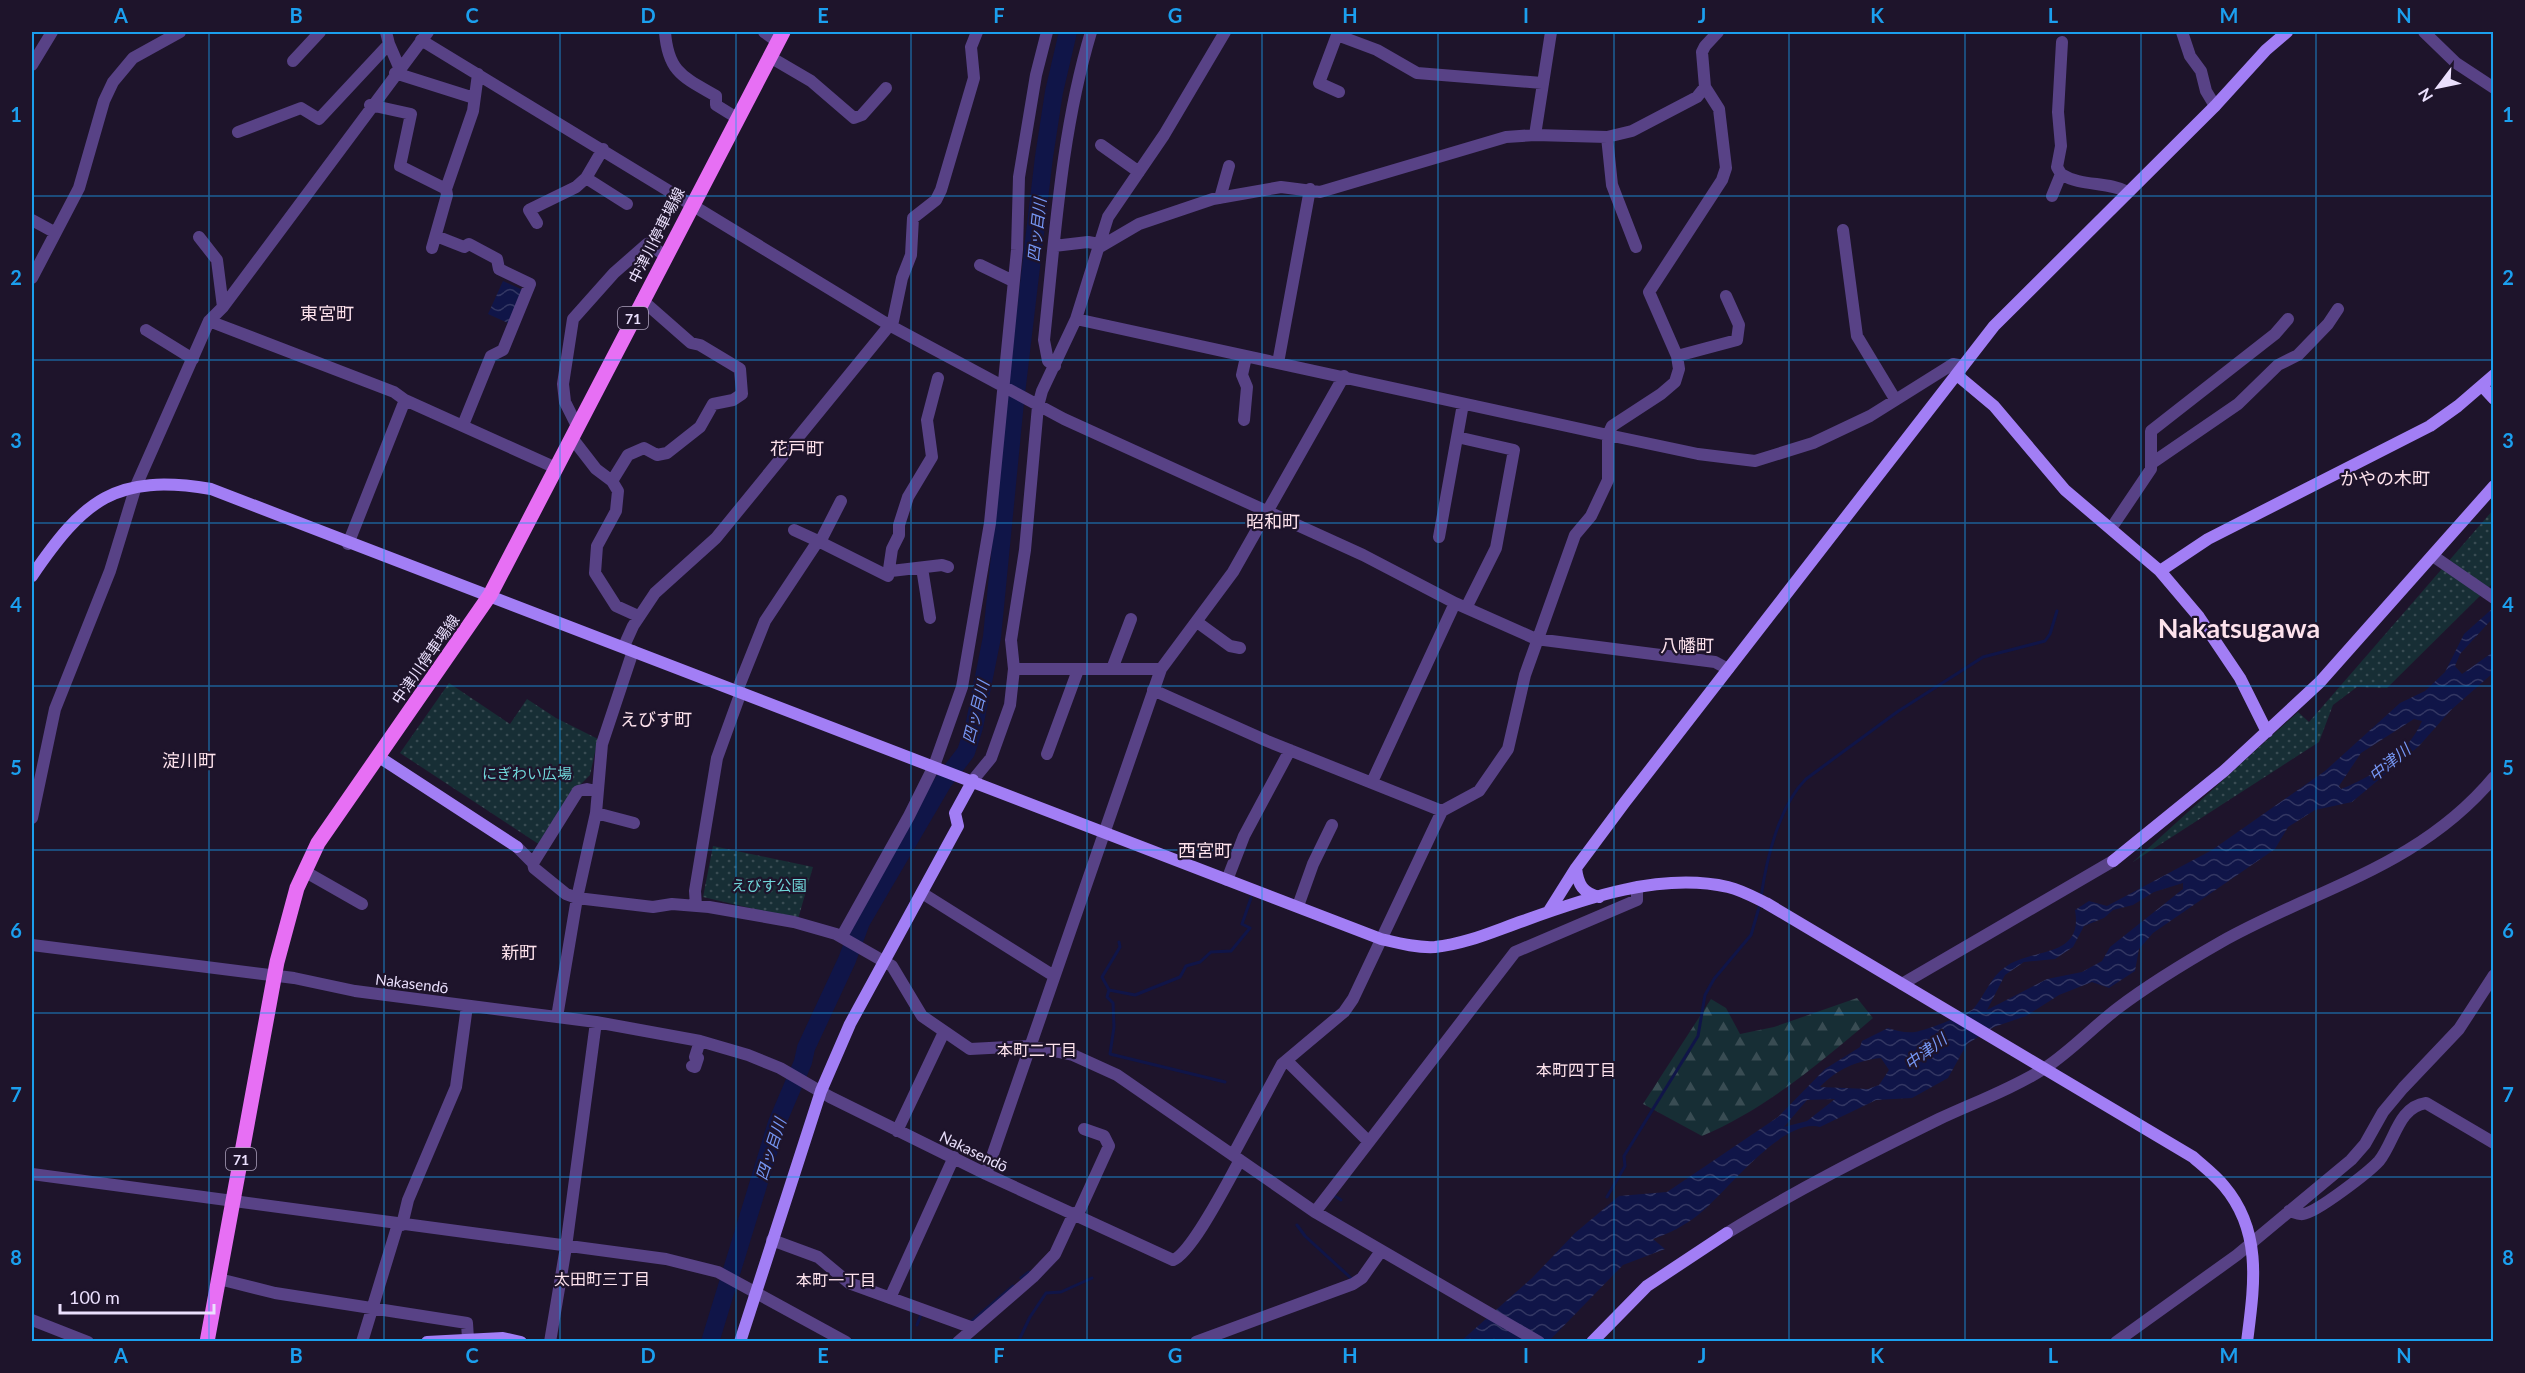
<svg xmlns="http://www.w3.org/2000/svg" width="2525" height="1373" viewBox="0 0 2525 1373" font-family="Lato,'Noto Sans JP',sans-serif">
  <defs>
    <pattern id="green-dots" width="8" height="8" patternUnits="userSpaceOnUse" patternTransform="scale(1.5)"><rect width="8" height="8" fill="#172e35"/><path d="M2 2h.1M6 6h.1" fill="none" stroke="#394c53" stroke-width="1.8" stroke-linecap="round"/></pattern>
    <pattern id="forest-firs" width="22" height="20" patternUnits="userSpaceOnUse" patternTransform="scale(1.5)"><rect width="22" height="20" fill="#172e35"/><path d="M5 1l3.5 6h-7zM16 11l3.5 6h-7z" fill="#394c53"/></pattern>
    <pattern id="water-waves" width="16" height="10" patternUnits="userSpaceOnUse" patternTransform="scale(1.5)"><rect width="16" height="10" fill="#101548"/><path d="M0 5q4-4 8 0t8 0" fill="none" stroke="#333763"/></pattern>
  </defs>
  <rect width="100%" height="100%" fill="#1e142b"/>
  <path fill="url(#green-dots)" d="M2493,510v73l-106,105 -30,-1 -24,18 -14,37 -186,120 165,-150 11,10z
    M449,683l61,41 17,-25 29,19 42,21 -8,36 -13,13 -37,57 -140,-92z
    M713,846l100,21 -15,52 -95,-22z"/>
  <path fill="url(#forest-firs)" d="M1857,998l16,20c-52,44 -107,91 -171,118l-59,-32 68,-105 15,9 14,26 34,-7z"/>
  <path fill="url(#water-waves)" fill-rule="evenodd" d="M503,281l20,9 -15,33 -20,-9z
    M2493,608v10l-33,36 -5,12 7,8 31,-22v21l-42,37 -32,36 -67,56 -37,8 -27,17 -13,22 -122,84 -14,16 -4,22 -26,17 -17,-6 -33,13 -33,21 -32,11 -27,17 -19,34 -36,20 -36,2 -56,27c-38,-10 -94,66 -122,88 -14,11 -28,18 -45,24l12,10 -42,16 -74,76 -89,1 72,-64 43,-45 44,-37 48,-4 111,-75 47,-48 35,-22 2,-6 26,-13c9,3 17,5 27,4 8,-1 55,-18 59,-24 10,-12 17,-31 30,-40 26,-21 80,-8 71,-58l14,-9 18,5 105,-56 113,-79 75,-68 25,-12 20,-19 19,-38zM2414,719l8,2c-15,34 -48,55 -81,68l-2,-3 22,-33zM2183,883v6l-73,58 -8,14 -20,11 -35,7 -60,31 18,-35 19,-13 31,-3 18,-12 11,-21 20,-8 9,-8 20,-5 21,-13zM1881,1058l8,12 -10,15 -11,4 -48,-2c17,-18 36,-26 61,-29zM1835,1099l-28,22 -23,6 23,-27z"/>
  <g fill="none" stroke-linecap="round" stroke-linejoin="round">
    <path stroke="#101548" stroke-width="3" d="M1761,898c5,-38 18,-92 45,-119l91,-67 86,-55 62,-16 5,-7 7,-23
      M1109,990l-7,-13 18,-30 -1,-5
      M1225,1082l-115,-28 4,-27 -1,-24 -6,-6 2,-7 26,5 45,-18 6,-11 14,-4 11,-10 20,-1 19,-23 -8,-4 9,-26
      M1333,1195l8,5
      M1607,1197l18,-31 -1,-10 74,-120 7,-41 9,-16 37,-44 9,-31
      M1297,1225l8,11 48,44
      M1021,1278l8,-6
      M971,1322l42,-36
      M917,1325l5,-13
      M1018,1342l12,-25 16,-24 15,-1 31,-14"/>
    <path stroke="#101548" stroke-width="18" d="M710,1342l67,-219 26,-61 3,-14 41,-88 14,-38 82,-140 23,-30 8,-25 18,-90 23,-235 29,-245 10,-65 14,-60"/>
    <path stroke="#584286" stroke-width="12" d="M386,32l3,12
      M665,32c3,40 18,45 51,64v9l21,13
      M764,32l14,10
      M2182,32l8,24 11,15 5,20 9,15
      M2424,32l32,31 38,25
      M421,40l468,285 175,94 299,136 92,48 81,36 179,23 13,7
      M770,57l41,24 43,37 8,-3 24,-27
      M293,61l27,-29
      M32,65l20,-33
      M395,73l79,25
      M1339,92l-20,-9 18,-48 40,15 40,23 125,10
      M370,105l41,9 -11,52 46,23
      M238,132l63,-24 18,11 70,-75 10,23
      M1535,135l16,-103
      M1607,137l5,48 24,62
      M1101,145l38,27
      M2061,174l-4,-7 4,-21 -3,-34 4,-70
      M586,178l41,26
      M2052,196l9,-22c20,13 47,7 67,18
      M1220,198l9,-32
      M32,220l22,12
      M537,223l-8,-13 47,-23 10,-9 17,-29
      M1843,230l14,106 38,63
      M436,236l28,11 5,-3 28,15 2,10 31,15 -27,66 -12,6 -28,69
      M199,237l18,23 6,47
      M1054,246l34,-4 11,2
      M432,248l15,-53 -1,-6 27,-78 5,-37
      M1098,248l41,-24 74,-25 68,-12 39,5 186,-55 29,-2 72,2 25,-6 65,-34 8,-10
      M980,265l33,16
      M32,278l47,-90 25,-87 9,-19 20,-24 47,-26
      M1076,319l532,116 90,19 57,7 58,-18 57,-27 83,-52 10,2
      M209,321l185,71 11,8 151,68
      M146,330l47,29
      M1677,356l60,-16 2,-15 -13,-29
      M1278,363l32,-174
      M1055,366l-7,-5 -4,-21c11,-103 17,-208 47,-308
      M1244,420l3,-33 -5,-12 4,-18
      M577,426l-12,-24 -2,-18 10,-65 41,-46 33,-29 18,11
      M1457,437l57,13 -18,98 -30,60
      M572,438l24,31 16,12 6,10 -2,20 -19,35 -2,27 21,33 22,10
      M2152,463l86,-59 40,-39 20,-10 30,-31 10,-15
      M612,481l16,-26 16,-7 13,7 10,-2 33,-26 13,-23 20,-4 9,-6 -2,-25 -40,-24 -9,-2 -49,-43
      M2114,524l37,-55v-38l124,-97 13,-15
      M794,530l24,11
      M1439,537l24,-133
      M820,542l21,-41
      M348,544l57,-144
      M2433,556l61,42
      M922,568l8,50
      M891,571l51,-6 6,2
      M1197,622l33,24 10,2
      M624,646l9,-20 22,-33 61,-55 177,-217 9,-43 9,-23 2,-37 23,-18 5,-10 33,-112 -3,-31 6,-15
      M1014,669h147
      M1112,669l19,-50
      M1153,690l114,51 175,70
      M737,691l28,-70 53,-80 70,35 4,-27 7,-14v-10l9,-28 24,-40 -5,-37 11,-42
      M1047,754l31,-84
      M973,780l18,-22 19,-53 4,-36 -3,-29 14,-90 13,-144 4,-15 34,-72 32,-102 56,-82 61,-103
      M1372,782l83,-179
      M596,813l38,10
      M32,818l23,-109 55,-138 26,-85 73,-165 14,-14 205,-275
      M517,847l16,16 1,5 32,26 11,4 76,9 19,-3 37,3 85,15 42,12 56,32 30,50 48,33 60,-3 43,9 44,20 198,137 224,130
      M533,863l45,-72 9,-2 9,2
      M304,871l58,33
      M1227,880l17,-44 46,-86
      M922,893l132,83
      M696,906l-1,-15 22,-133 24,-66
      M1298,906l15,-42 19,-39
      M842,936l67,-120 25,-50 28,-79 28,-164 27,-273 2,-73 17,-102 11,-43
      M32,945l262,33 61,13 241,31 104,19 48,14 32,13 50,29 156,77 187,86c19,-7 55,-79 67,-100
      M1902,984l211,-123
      M557,1017l20,-119 19,-85 6,-69 31,-93
      M1287,1061l81,80
      M692,1066l3,1 3,-9 -3,-1 5,-16
      M897,1131l47,-99
      M1233,1155l49,-91 62,-52 9,-13 89,-188 37,-20 29,-42 17,-74 50,-140 16,-19 17,-36v-45l4,-9 49,-32 14,-12 4,-13 -2,-13 -28,-64 73,-112 4,-12 -7,-59 -14,-22 -3,-35 3,-6 13,-14
      M32,1174l634,85 52,13 128,70
      M986,1174l175,-505 72,-97 111,-196
      M2289,1211c4,1 10,4 14,3 13,-1 66,-42 76,-53 16,-20 19,-54 47,-58l68,40
      M1315,1212l200,-260 122,-52v-11
      M1078,1214l31,-68 -5,-10 -20,-7
      M402,1225l6,-25 48,-113 11,-81
      M1727,1233c69,-43 139,-78 212,-114 34,-16 73,-30 106,-51 26,-17 48,-41 73,-60 33,-25 68,-46 103,-66 96,-54 198,-75 273,-165
      M772,1240l46,17 31,26 124,45
      M219,1279l56,14 192,30 1,16
      M890,1298l64,-141
      M32,1320l56,22
      M362,1342l36,-118
      M550,1342l16,-95 30,-225
      M958,1342l75,-65 22,-23 19,-41
      M1196,1342l157,-58 9,-6 19,-27
      M2116,1342l121,-87 114,-95 14,-16 18,-32 20,-24 56,-59 35,-54"/>
    <path stroke="#a27ef5" stroke-width="12" d="M1957,375l37,31 71,84 95,81 39,46 41,61 27,54
      M2482,386l12,13
      M2160,571l48,-32 222,-113 28,-20 36,-31
      M32,576c52,-76 83,-103 179,-87l1170,450c17,4 36,9 54,8 31,-3 59,-16 88,-26 63,-23 138,-49 205,-34 13,3 26,10 38,16l427,254c10,9 22,18 31,29 39,46 30,100 23,156
      M379,757l138,90
      M2113,861l111,-90 96,-89 174,-196
      M1576,868c2,17 7,25 23,29
      M1549,911l27,-43 49,-66 369,-476 221,-220 51,-56 21,-18
      M427,1342l76,-4 18,4
      M740,1342l81,-251 29,-67 108,-198 -3,-13 18,-33
      M1592,1342l55,-56 80,-53"/>
    <path stroke="#e76ff4" stroke-width="15" d="M207,1342l70,-380 20,-74 21,-45 172,-248 293,-563"/>
  </g>
  <path fill="none" stroke="#1b9fee" stroke-width="1.5" stroke-opacity="0.55" d="M209,32v1310M384,32v1310M560,32v1310M736,32v1310M911,32v1310M1087,32v1310M1262,32v1310M1438,32v1310M1614,32v1310M1789,32v1310M1965,32v1310M2141,32v1310M2316,32v1310M32,196h2462M32,360h2462M32,523h2462M32,686h2462M32,850h2462M32,1013h2462M32,1177h2462"/>
  <g text-anchor="middle" dominant-baseline="central" stroke-width="4.5" stroke-linejoin="round" paint-order="stroke">
    <g fill="#1e142b" stroke="#aea3be" stroke-width="1.5">
      <rect x="618" y="307" width="30" height="22" rx="4.5"/>
      <rect x="226" y="1148" width="30" height="22" rx="4.5"/>
    </g>
    <g font-size="14" font-weight="bold" fill="#ebe0fd">
      <text x="633" y="318">71</text>
      <text x="241" y="1159">71</text>
    </g>
    <g font-size="15" fill="#ebe0fd" stroke="#1e142b">
      <text transform="translate(656 235) rotate(-63)">中津川停車場線</text>
      <text transform="translate(425 659) rotate(-55)">中津川停車場線</text>
      <text transform="translate(412 983) rotate(7)">Nakasendō</text>
      <text transform="translate(974 1151) rotate(26)">Nakasendō</text>
    </g>
    <g font-size="15" fill="#70d6d9" stroke="#1e142b">
      <text x="527" y="773">にぎわい広場</text>
      <text x="769" y="885">えびす公園</text>
    </g>
    <g font-size="16" font-style="italic" fill="#7697f5" stroke="#1e142b">
      <text transform="translate(1036 230) rotate(-84)">四ッ目川</text>
      <text transform="translate(975 712) rotate(-76)">四ッ目川</text>
      <text transform="translate(2389 762) rotate(-39)">中津川</text>
      <text transform="translate(1925 1051) rotate(-37)">中津川</text>
      <text transform="translate(770 1149) rotate(-72)">四ッ目川</text>
    </g>
    <g font-size="16" fill="#fde2ec" stroke="#1e142b">
      <text x="1037" y="1049">本町二丁目</text>
      <text x="1576" y="1069">本町四丁目</text>
      <text x="602" y="1278">太田町三丁目</text>
      <text x="836" y="1279">本町一丁目</text>
    </g>
    <g font-size="18" fill="#fde2ec" stroke="#1e142b">
      <text x="327" y="313">東宮町</text>
      <text x="797" y="448">花戸町</text>
      <text x="2385" y="478">かやの木町</text>
      <text x="1273" y="521">昭和町</text>
      <text x="1687" y="645">八幡町</text>
      <text x="656" y="719">えびす町</text>
      <text x="189" y="760">淀川町</text>
      <text x="1205" y="850">西宮町</text>
      <text x="519" y="952">新町</text>
    </g>
    <g font-size="27" font-weight="bold" fill="#fde2ec" stroke="#1e142b">
      <text x="2239" y="627">Nakatsugawa</text>
    </g>
  </g>
  <rect width="2525" height="1373" fill="none" stroke="#1e142b" stroke-width="66"/>
  <g transform="translate(2438 87) rotate(238)" stroke="#1e142b" stroke-width="4.5" paint-order="stroke">
  <path d="M0-4.5L10 22L0 15L-10 22Z" fill="#ebe0fd"/>
  <text y="-9" font-size="16" font-weight="bold" text-anchor="middle" fill="#ebe0fd">N</text>
  </g>
  <path d="M60 1304v9h154v-9" fill="none" stroke="#ebe0fd" stroke-width="3"/>
  <text x="69" y="1304" font-size="18" fill="#ebe0fd" stroke="#1e142b" stroke-width="4.5" paint-order="stroke">100 m</text>
  <rect x="33" y="33" width="2459" height="1307" fill="none" stroke="#1b9fee" stroke-width="2"/>
  <g font-size="20" text-anchor="middle" font-weight="bold" fill="#1b9fee">
    <text x="121" y="23">A</text>
    <text x="296" y="23">B</text>
    <text x="472" y="23">C</text>
    <text x="648" y="23">D</text>
    <text x="823" y="23">E</text>
    <text x="999" y="23">F</text>
    <text x="1175" y="23">G</text>
    <text x="1350" y="23">H</text>
    <text x="1526" y="23">I</text>
    <text x="1702" y="23">J</text>
    <text x="1877" y="23">K</text>
    <text x="2053" y="23">L</text>
    <text x="2229" y="23">M</text>
    <text x="2404" y="23">N</text>
    <text x="16" y="122">1</text>
    <text x="2508" y="122">1</text>
    <text x="16" y="285">2</text>
    <text x="2508" y="285">2</text>
    <text x="16" y="448">3</text>
    <text x="2508" y="448">3</text>
    <text x="16" y="612">4</text>
    <text x="2508" y="612">4</text>
    <text x="16" y="775">5</text>
    <text x="2508" y="775">5</text>
    <text x="16" y="938">6</text>
    <text x="2508" y="938">6</text>
    <text x="16" y="1102">7</text>
    <text x="2508" y="1102">7</text>
    <text x="16" y="1265">8</text>
    <text x="2508" y="1265">8</text>
    <text x="121" y="1363">A</text>
    <text x="296" y="1363">B</text>
    <text x="472" y="1363">C</text>
    <text x="648" y="1363">D</text>
    <text x="823" y="1363">E</text>
    <text x="999" y="1363">F</text>
    <text x="1175" y="1363">G</text>
    <text x="1350" y="1363">H</text>
    <text x="1526" y="1363">I</text>
    <text x="1702" y="1363">J</text>
    <text x="1877" y="1363">K</text>
    <text x="2053" y="1363">L</text>
    <text x="2229" y="1363">M</text>
    <text x="2404" y="1363">N</text>
  </g>
</svg>
